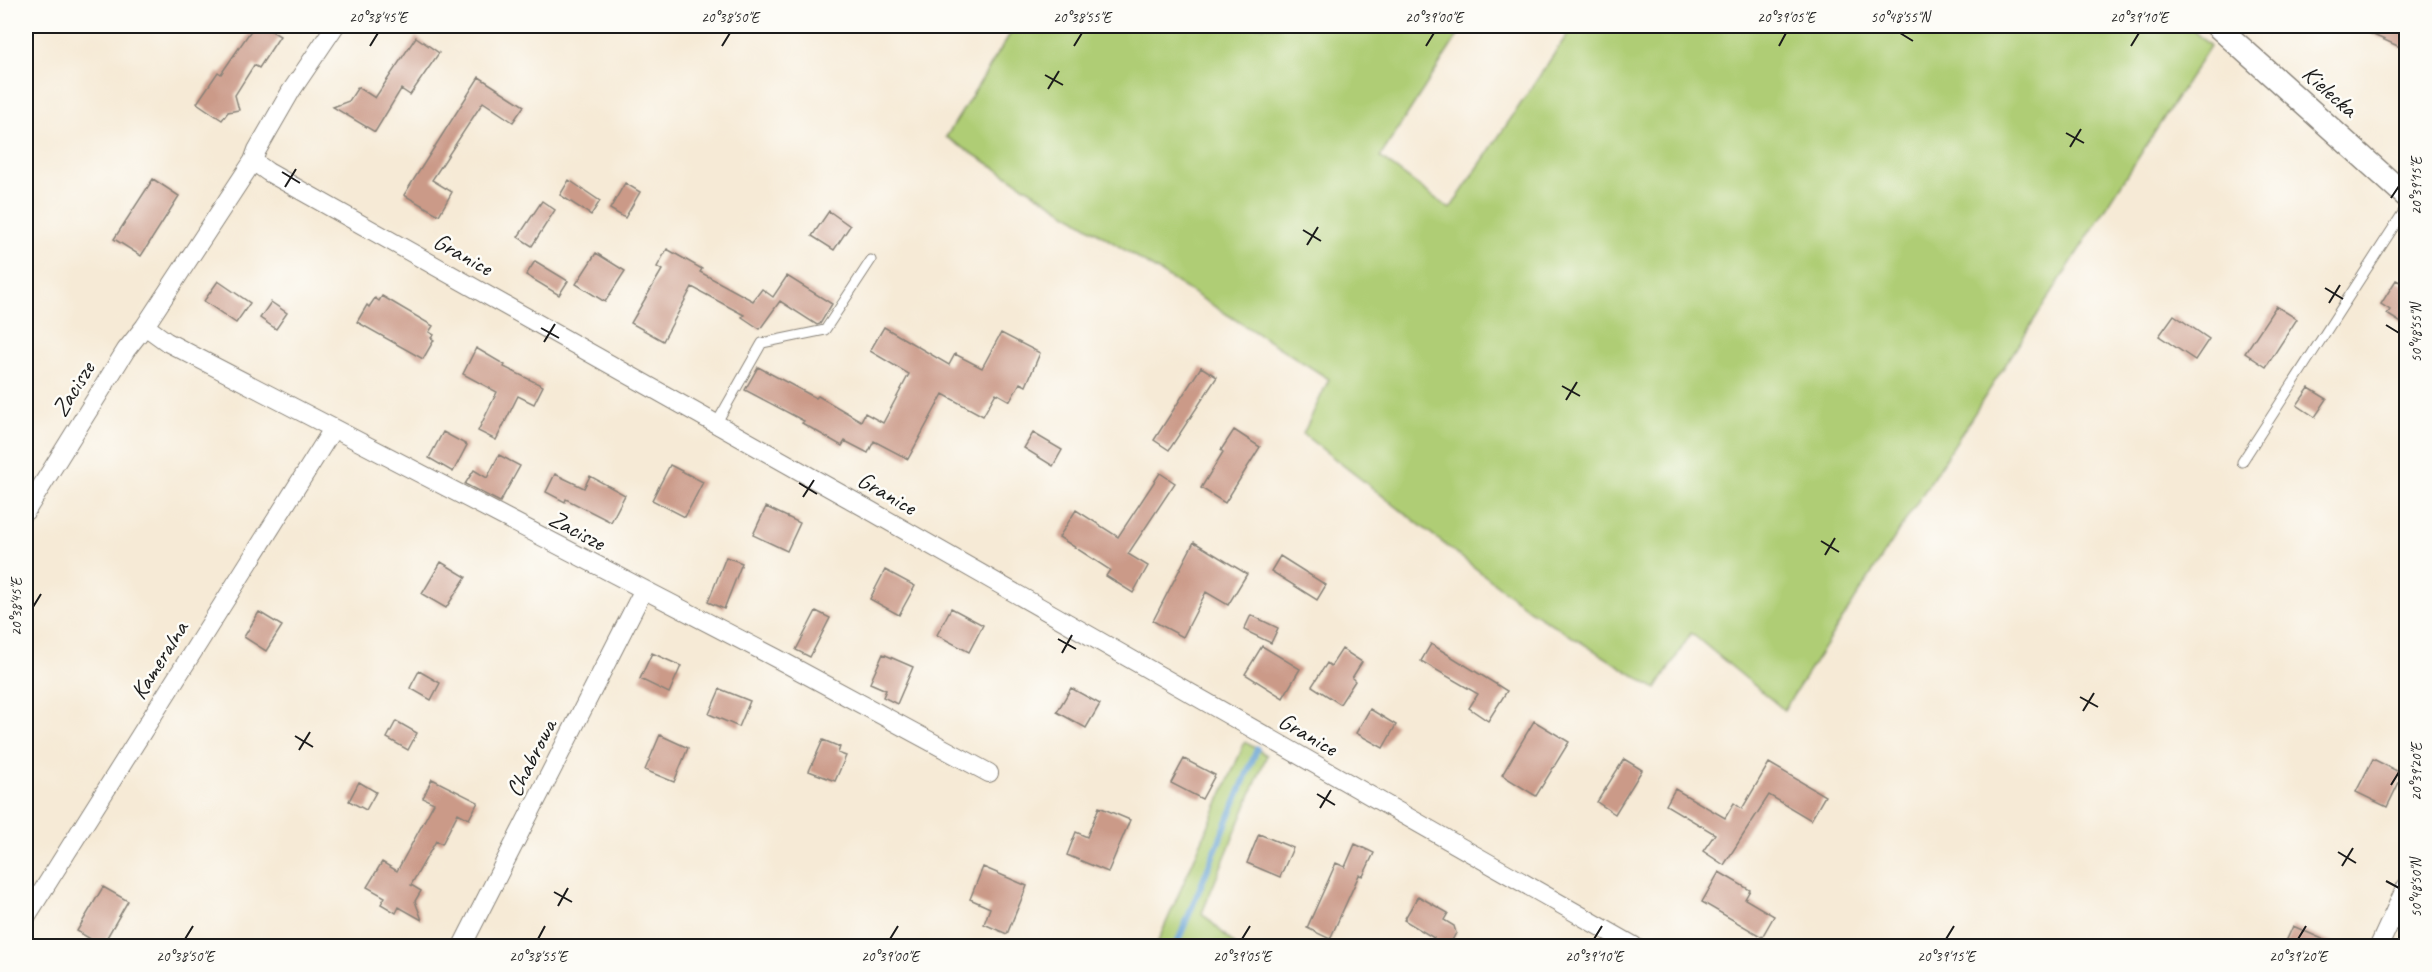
<svg xmlns="http://www.w3.org/2000/svg" width="2432" height="972" viewBox="0 0 2432 972" font-family="Caveat,sans-serif">
  <rect width="100%" height="100%" fill="#fdfcf7"/>
  <filter id="ink" filterUnits="userSpaceOnUse"><feTurbulence type="fractalNoise" baseFrequency=".0167" numOctaves="2"/><feDisplacementMap in="SourceGraphic" scale="12" xChannelSelector="R" yChannelSelector="G"/><feConvolveMatrix kernelMatrix="1 2 1 2 8 2 1 2 1" color-interpolation-filters="sRGB"/></filter>
  <filter id="wash" filterUnits="userSpaceOnUse"><feTurbulence type="fractalNoise" baseFrequency=".008" numOctaves="4" result="noise"/><feDisplacementMap in="SourceGraphic" scale="24" xChannelSelector="R" yChannelSelector="G"/><feGaussianBlur stdDeviation="1.35" result="paint"/><feColorMatrix in="noise" values="0 0 0 0 0 0 0 0 0 0 0 0 0 0 0 0 0 1.4 0 .05"/><feComposite in="paint" operator="in"/></filter>
  <g filter="url(#wash)">
    <rect width="100%" height="100%" fill="#f6ead6"/>
    <path fill="#afcd74" stroke="#667448" stroke-width="1.5" d="M1015,26h449l-84,131 70,52 123,-183h615l22,20 -426,664 -93,-77 -35,56 -127,-79 -226,-176 26,-55 -383,-242z
      M1245,742l22,13 -65,158 34,33h-80z"/>
    <g fill="none" stroke-linecap="round" stroke-linejoin="round">
      <path stroke="#619fd2" stroke-width="6" d="M1176,946l81,-197"/>
    </g>
    <g id="blocks">
      <path fill="#cb9a88" d="M254,26h9l17,10 -21,32 -5,-3 -19,30 4,15 -11,2 -6,8 -25,-17 21,-31 3,2z
        M2354,26h52v12l-4,10z
        M416,37l23,16 -29,42 -9,-6 -26,43 -42,-25 16,-6 9,-14 17,11z
        M479,77l45,29 -11,16 -30,-20 -51,78 20,12 -13,23 -35,-20z
        M153,179l26,17 -38,60 -27,-17z
        M569,180l31,21 -9,14 -31,-20z
        M625,183l15,9 -15,26 -15,-9z
        M542,201l13,9 -23,36 -14,-9z
        M829,211l21,15 -16,24 -22,-14z
        M667,249l35,20 -2,3 53,29 9,-12 11,8 14,-21 45,28 -12,20 -3,1 -37,-24 -20,28 -18,-12 2,-2 -52,-28 -29,54 -32,-18 31,-53 -5,-3z
        M596,253l29,18 -20,31 -29,-18z
        M535,261l33,20 -9,14 -33,-20z
        M2396,280l10,5v41l-19,-12 3,-4 -9,-6z
        M218,281l32,22 -14,20 -32,-22z
        M382,296l51,30 -4,6 5,3 -3,3 3,2 -11,19 -66,-37 10,-17 2,2 6,-9 4,3z
        M271,302l16,11 -11,16 -16,-11z
        M2276,306l21,13 -31,48 -21,-14z
        M2174,315l35,24 -14,21 -36,-24z
        M884,327l65,38 6,-11 27,14 19,-35 39,20 -14,33 -6,-3 -10,18 -14,-8 -13,23 -40,-22 -35,65 -34,-18 -6,12 -23,-12 -3,5 -40,-23 2,-2 -59,-31 13,-23 58,31 2,-2 43,25 4,-8 18,10 26,-49 -39,-23z
        M476,348l29,17 -1,2 39,19 -9,18 -16,-8 -22,44 -18,-9 19,-39 -34,-18z
        M1201,367l16,10 -48,73 -15,-10z
        M2309,388l18,11 -12,18 -18,-12z
        M1234,430l26,17 -35,56 -24,-15 22,-36 -2,-2z
        M443,432l24,13 -14,27 -24,-14z
        M1033,433l29,17 -9,16 -29,-18z
        M499,455l21,11 -20,36 -35,-18 9,-14 13,8z
        M670,465l33,17 -18,35 -33,-17z
        M1160,473l15,10 -47,71 20,12 -15,27 -27,-17 4,-6 -51,-33 17,-27 42,27z
        M555,474l29,14 6,-12 35,19 -14,27 -45,-23 -1,3 -19,-10z
        M766,507l34,16 -13,28 -34,-16z
        M1194,542l53,32 -19,31 -22,-13 -23,45 -30,-16z
        M1280,556l46,29 -9,15 -46,-29z
        M726,557l16,6 -18,46 -16,-7z
        M441,562l25,15 -20,31 -24,-14z
        M885,570l30,16 -16,29 -29,-16z
        M951,608l32,17 -14,27 -32,-17z
        M816,611l14,7 -20,39 -14,-7z
        M259,612l23,14 -16,25 -22,-14z
        M1251,615l27,13 -7,15 -27,-13z
        M1431,644l76,47 -19,30 -19,-13 9,-14 -57,-33z
        M1262,646l38,23 -17,29 -38,-24z
        M1342,649l20,13 -10,16 3,3 -15,23 -28,-18 15,-23 4,3z
        M652,653l29,13 -12,27 -29,-14z
        M883,654l30,13 -16,37 -14,-7 3,-7 -16,-7z
        M419,671l21,12 -9,17 -21,-12z
        M1071,688l29,16 -14,24 -29,-16z
        M720,689l30,12 -11,26 -30,-13z
        M1370,709l26,16 -13,23 -27,-15z
        M396,721l21,12 -9,17 -21,-12z
        M1534,721l35,21 -33,54 -34,-21z
        M660,735l28,13 -14,34 -29,-12z
        M823,740l17,7 -2,6 8,3 -11,25 -26,-10z
        M1184,759l31,16 -13,24 -31,-16z
        M1624,759l18,11 -27,44 -18,-12z
        M2373,759l30,15 -16,33 -31,-15z
        M1769,763l56,33 -14,24 -42,-25 -45,70 -21,-14 12,-17 -49,-29 9,-16 50,29 9,-15 8,6z
        M432,779l46,23 -9,17 -11,-6 -16,31 -6,-3 -25,44 10,6 -6,10 7,19 -23,-13 -3,6 -15,-9 4,-7 -18,-10 15,-25 15,9 37,-68 -11,-5z
        M359,782l17,10 -10,18 -17,-9z
        M1099,807l31,13 -22,52 -41,-17 9,-23 11,5z
        M1259,834l34,14 -13,29 -33,-14z
        M1355,844l19,9 -11,23 -4,-1 -29,64 -23,-11 29,-65 9,4z
        M983,867l44,19 -20,48 -23,-10 6,-16 -20,-9z
        M1719,872l31,18 -5,9 29,17 -12,21 -60,-35z
        M103,887l25,14 -26,45 -25,-15z
        M1418,896l30,17 -4,7 10,6 2,7 -7,13h-20l5,-8 -30,-18z
        M2293,926l45,20h-54z"/>
    </g>
  </g>
  <g filter="url(#ink)">
    <use href="#blocks" fill-opacity="0" stroke="#898379" stroke-width="1.5"/>
    <g fill="none" stroke-linecap="round" stroke-linejoin="round">
      <g stroke="#898379" stroke-width="11">
        <path id="service" d="M716,424l46,-81 63,-13 46,-70
          M2242,462l164,-254"/>
      </g>
      <g stroke="#898379" stroke-width="20">
        <path id="minor" d="M335,26l-44,65 -34,59 -4,11 15,11 596,335 770,439
          M253,161l-108,165 22,16 609,316 213,115
          M26,511l100,-161 19,-24
          M26,917l307,-488
          M462,946l181,-355
          M2379,946l27,-59"/>
      </g>
      <g stroke="#898379" stroke-width="25">
        <path id="tertiary" d="M2217,26l189,170"/>
      </g>
      <use href="#service" stroke="#fff" stroke-width="9"/>
      <use href="#minor" stroke="#fff" stroke-width="18"/>
      <use href="#tertiary" stroke="#fff" stroke-width="22"/>
    </g>
  </g>
  <path fill="none" stroke="#1c1c1c" stroke-width="2" d="M1900,33l13,8M370,46l8,-13M722,46l8,-13M1074,46l8,-13M1426,46l8,-13M1779,46l7,-13M2131,46l8,-13M1045,75l18,10M1048,89l11,-18M2066,133l18,10M2070,147l11,-18M282,172l18,11M285,187l11,-18M2391,198l8,-12M1303,230l18,11M1307,245l11,-18M2325,288l18,11M2329,303l11,-18M2386,325l13,8M541,328l18,10M544,342l11,-18M1562,386l18,10M1566,400l11,-18M799,483l18,11M803,497l11,-17M1821,541l18,11M1825,555l10,-17M33,607l8,-13M1058,639l18,10M1062,653l10,-18M2080,697l18,10M2083,711l11,-18M295,736l18,11M299,750l11,-18M2391,785l8,-13M1317,794l18,11M1320,808l11,-18M2338,852l18,11M2342,866l11,-18M2386,881l13,7M554,892l18,10M558,906l10,-18M185,939l8,-13M538,939l7,-13M890,939l8,-13M1242,939l8,-13M1594,939l8,-13M1946,939l8,-13M2298,939l8,-13"/>
  <g text-anchor="middle" dominant-baseline="central" stroke-width="5" stroke-linejoin="round" paint-order="stroke">
    <g font-size="24" fill="#1c1c1c" stroke="#fdfcf7">
      <text transform="translate(2330 91) rotate(42)">Kielecka</text>
      <text transform="translate(463 254) rotate(29)">Granice</text>
      <text transform="translate(73 389) rotate(-58)">Zacisze</text>
      <text transform="translate(887 493) rotate(30)">Granice</text>
      <text transform="translate(577 530) rotate(28)">Zacisze</text>
      <text transform="translate(159 660) rotate(-58)">Kameralna</text>
      <text transform="translate(1308 734) rotate(30)">Granice</text>
      <text transform="translate(531 758) rotate(-63)">Chabrowa</text>
    </g>
  </g>
  <rect width="2432" height="972" fill="none" stroke="#fdfcf7" stroke-width="66"/>
  <rect x="33" y="33" width="2366" height="906" fill="none" stroke="#1c1c1c" stroke-width="2"/>
  <g font-size="15" text-anchor="middle" fill="#1c1c1c">
    <text x="378" y="22">20°38'45"E</text>
    <text x="730" y="22">20°38'50"E</text>
    <text x="1082" y="22">20°38'55"E</text>
    <text x="1434" y="22">20°39'00"E</text>
    <text x="1786" y="22">20°39'05"E</text>
    <text x="1900" y="22">50°48'55"N</text>
    <text x="2139" y="22">20°39'10"E</text>
    <text transform="translate(2416 186) rotate(-90)" y="5">20°39'15"E</text>
    <text transform="translate(2416 333) rotate(-90)" y="5">50°48'55"N</text>
    <text transform="translate(16 607) rotate(-90)" y="5">20°38'45"E</text>
    <text transform="translate(2416 772) rotate(-90)" y="5">20°39'20"E</text>
    <text transform="translate(2416 888) rotate(-90)" y="5">50°48'50"N</text>
    <text x="185" y="961">20°38'50"E</text>
    <text x="538" y="961">20°38'55"E</text>
    <text x="890" y="961">20°39'00"E</text>
    <text x="1242" y="961">20°39'05"E</text>
    <text x="1594" y="961">20°39'10"E</text>
    <text x="1946" y="961">20°39'15"E</text>
    <text x="2298" y="961">20°39'20"E</text>
  </g>
</svg>
